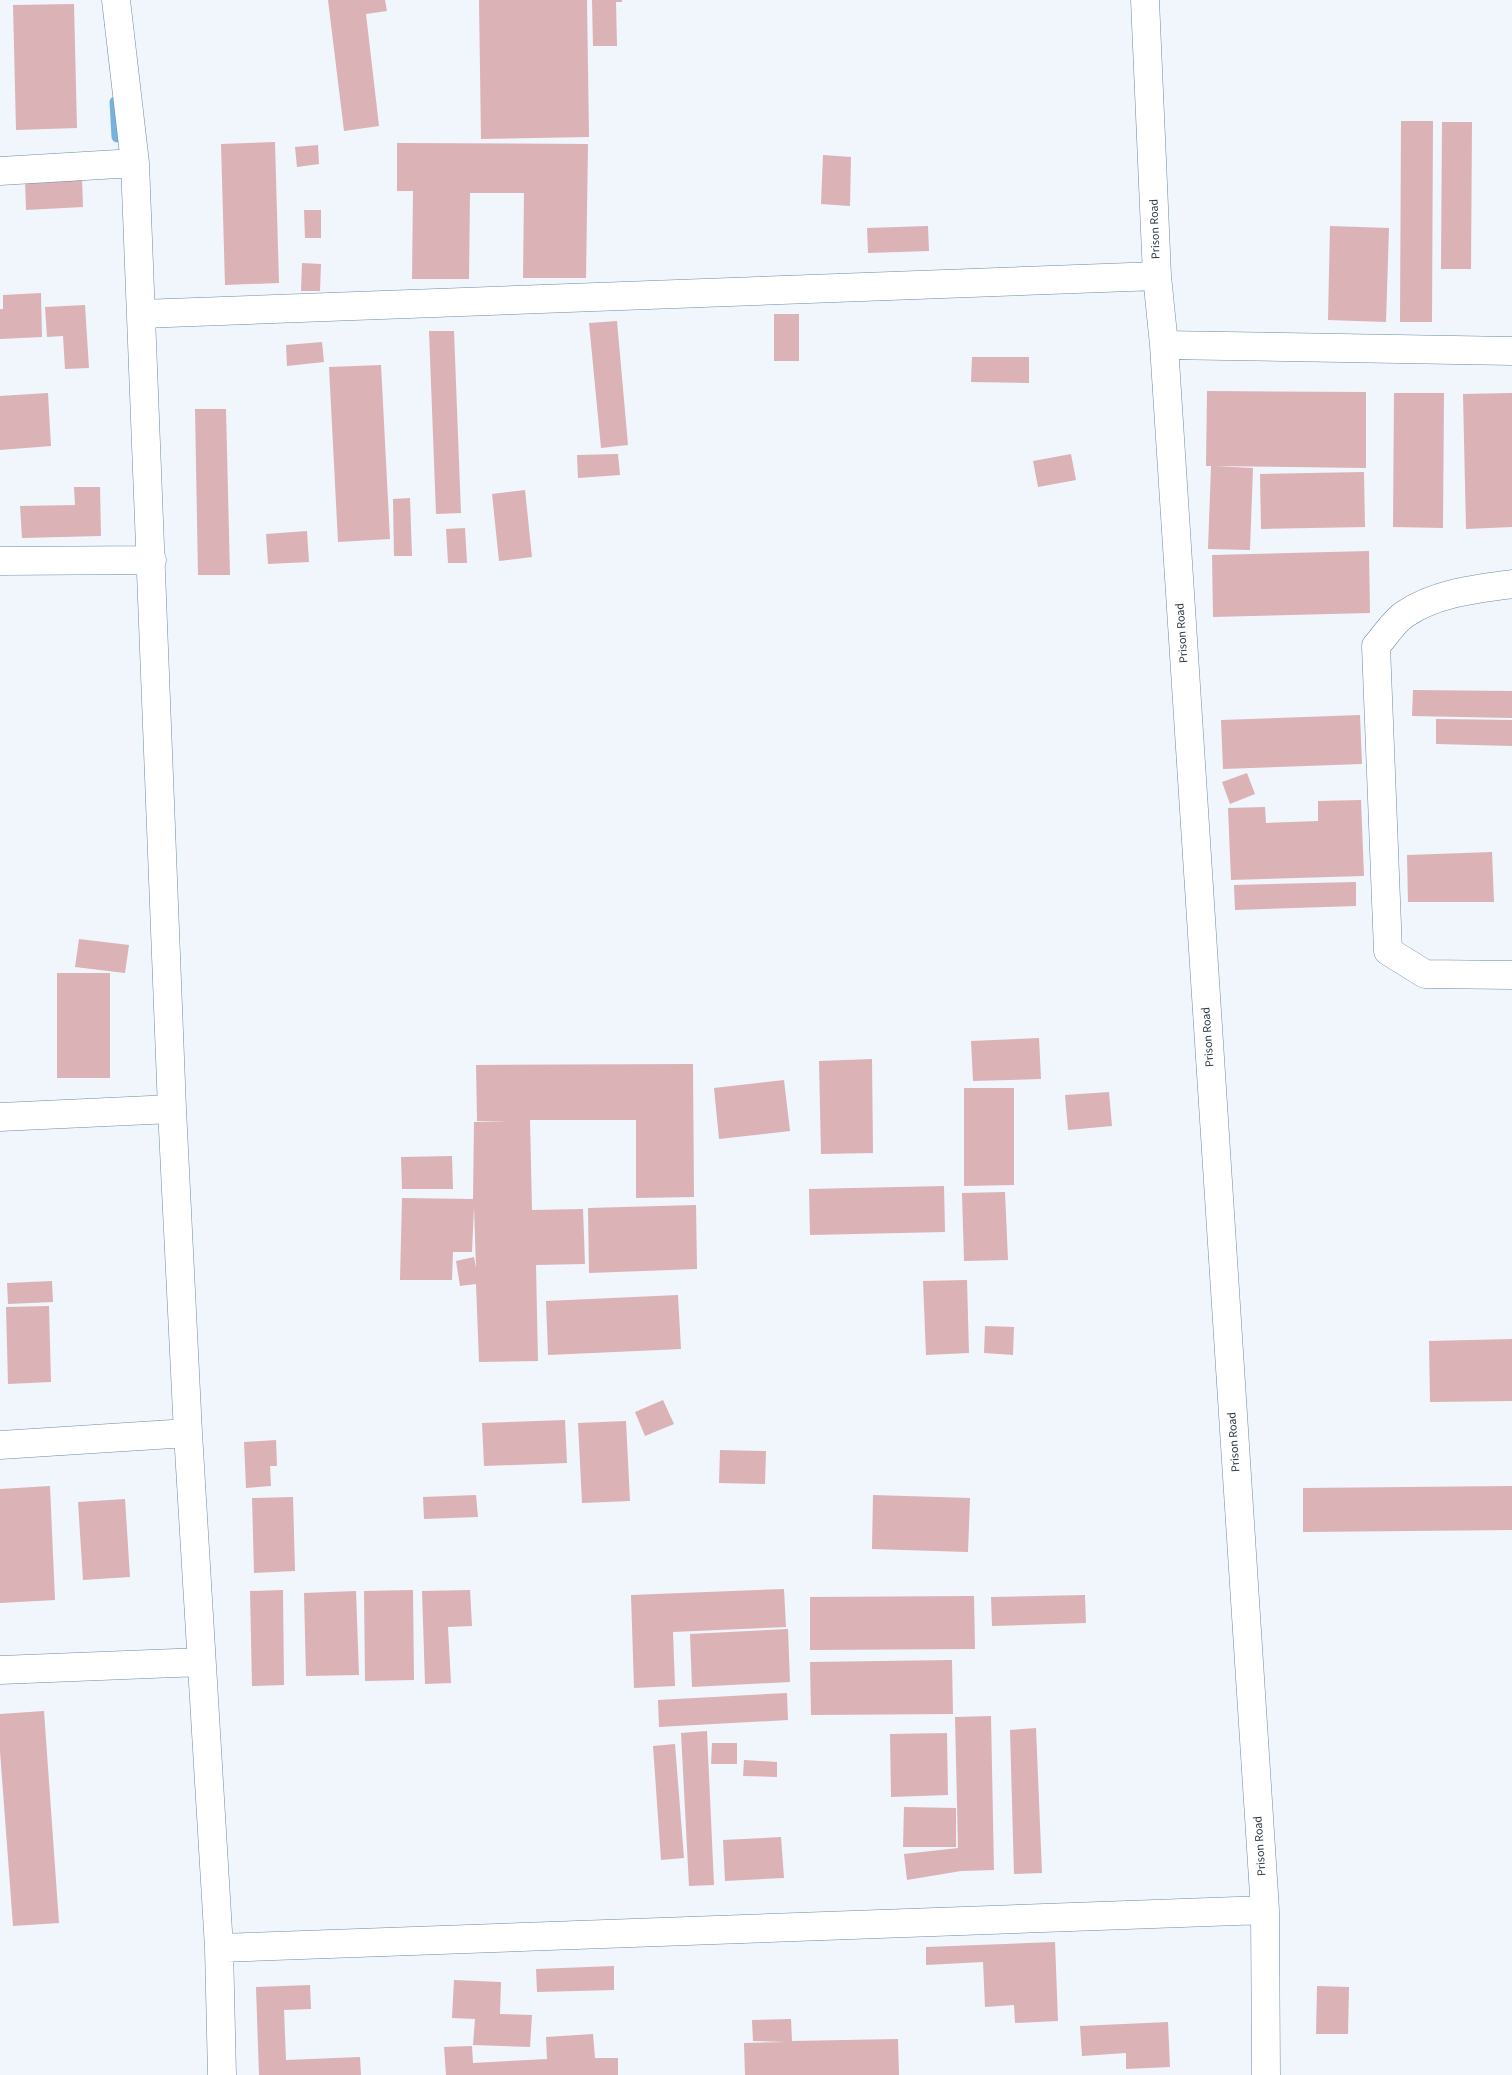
<svg xmlns="http://www.w3.org/2000/svg" width="1512" height="2075" viewBox="0 0 1512 2075" font-family="'Source Sans 3',sans-serif">
  <rect width="100%" height="100%" fill="#f0f6fb"/>
  <g fill="none" stroke-linecap="round" stroke-linejoin="round">
    <path stroke="#75b2e0" stroke-width="11" d="M115,102l2,35"/>
  </g>
  <path fill="#dbb2b6" d="M328,0h57l2,11 -21,3 13,112 -35,5z
    M479,0h108l2,137 -108,2z
    M592,0h30v2h-6l1,44h-24z
    M74,4l3,124 -61,2 -3,-125z
    M1401,121h32l-1,201h-32z
    M1442,122h30l-1,147h-30z
    M275,142l4,141 -54,2 -4,-141z
    M397,143l191,1 -2,134h-63l1,-85h-54l-1,86h-57l1,-88h-16z
    M318,145l1,19 -22,3 -2,-20z
    M823,155l28,2 -1,49 -29,-2z
    M82,177l1,30 -57,3 -1,-30z
    M304,210h17v28h-16z
    M928,226l1,25 -61,2 -1,-25z
    M1330,226l59,2 -3,94 -58,-2z
    M302,263l19,1 -1,27h-19z
    M41,293l1,44 -42,2v-30h3v-14z
    M85,305l4,63 -24,1 -2,-33 -16,1 -2,-30z
    M774,314h25v47h-25z
    M617,321l11,124 -27,3 -12,-125z
    M429,331h25l7,182 -25,1z
    M322,342l2,20 -37,4 -1,-21z
    M972,357h57v26l-58,-1z
    M381,365l9,174 -52,3 -9,-175z
    M1207,391l159,1v76l-152,-2 39,2 -3,82 -42,-1 3,-83h-5z
    M48,393l3,53 -51,4v-54z
    M1394,393h50l-1,135 -50,-1z
    M1512,393v134l-46,2 -3,-135z
    M195,409h31l4,166h-32z
    M618,454l2,21 -42,3 -1,-23z
    M1071,454l5,26 -38,7 -5,-26z
    M1364,472l1,55 -104,2 -1,-55z
    M74,487h26l1,49 -79,2 -2,-32 55,-1z
    M525,490l7,67 -33,4 -7,-67z
    M410,498l2,58h-18l-1,-57z
    M465,528l2,35h-19l-2,-34z
    M307,531l2,31 -41,2 -2,-30z
    M1369,551l1,62 -157,4 -1,-62z
    M1413,690l99,1v27l-100,-2z
    M1360,715l2,49 -139,5 -2,-49z
    M1436,719l76,1v26l-76,-2z
    M1247,773l8,21 -25,10 -8,-22z
    M1361,800l3,76 -133,4 -3,-72 37,-1 1,16 52,-2v-20z
    M1492,852l2,50h-86l-1,-47z
    M1356,882v24l-121,4 -1,-25z
    M79,939l50,6 -4,28 -50,-6z
    M57,973h53v105h-53z
    M1039,1038l2,41 -68,2 -2,-40z
    M872,1059l1,94 -52,1 -2,-93z
    M693,1064l1,133 -58,1v-78h-106l2,90 51,-1 2,55 -49,1 2,96 -59,1 -3,-78 -16,2 -4,-25 18,-4 2,11 -2,-61 -2,45h-19l-1,28h-52l2,-82 71,1 1,-77 35,-1h-32l-1,-56z
    M784,1080l6,51 -71,8 -5,-51z
    M964,1088h50v97l-50,1z
    M1109,1092l3,34 -44,4 -3,-35z
    M452,1156l1,33h-51l-1,-32z
    M944,1186l1,46 -135,3 -1,-46z
    M1005,1192l3,68 -44,1 -2,-68z
    M696,1205l1,64 -108,4 -1,-65z
    M967,1280l2,73 -43,2 -3,-74z
    M52,1281l1,21 -45,2 -1,-21z
    M678,1295l3,54 -133,6 -2,-54z
    M49,1306l2,76 -43,2 -2,-77z
    M985,1326l29,1 -1,28 -29,-2z
    M1512,1339v62l-82,1 -1,-61z
    M663,1400l11,24 -29,12 -10,-24z
    M565,1420l2,43 -83,3 -2,-43z
    M626,1421l4,80 -48,2 -4,-80z
    M276,1440l1,26h-7l1,20 -25,2 -2,-46z
    M720,1450l46,1 -1,33 -46,-1z
    M50,1486l5,114 -55,3v-114z
    M1512,1486v44l-209,2v-44z
    M476,1495l2,22 -54,2 -1,-22z
    M873,1495l97,3 -2,54 -96,-3z
    M293,1497l2,74 -41,2 -2,-75z
    M125,1499l5,78 -47,3 -5,-78z
    M784,1589l2,38 -113,5 2,54 -41,2 -3,-93z
    M283,1590l1,95 -32,1 -2,-95z
    M413,1590l1,90 -49,1 -1,-90z
    M470,1590l2,36 -24,1 3,56 -26,1 -3,-93z
    M356,1591l3,84 -53,1 -2,-83z
    M1085,1595l1,28 -94,3 -1,-29z
    M974,1596l1,53 -165,1v-53z
    M788,1629l2,53 -98,5 -2,-53z
    M952,1660l1,54 -142,1 -1,-53z
    M787,1693l1,27 -129,7 -1,-27z
    M44,1711l15,212 -46,3 -13,-175v-37z
    M991,1716l3,154 -33,1 -54,9 -3,-26 54,-6 -3,-131z
    M1036,1728l6,145 -28,1 -4,-144z
    M707,1731l7,154 -25,1 -8,-153z
    M947,1733l1,62 -57,2 -1,-63z
    M712,1743h25v21h-26z
    M675,1744l9,114 -23,2 -8,-114z
    M744,1760l33,2v15l-34,-1z
    M904,1807l52,1v39h-53z
    M781,1837l3,41 -59,3 -2,-41z
    M1055,1942l3,79 -43,2 -1,-18 -29,2 -2,-45 -57,3v-18z
    M614,1966v24l-77,2 -1,-23z
    M454,1980l47,2 -1,32 32,1 -2,32 -57,-2 2,-26 -23,-1z
    M310,1985l1,24 -27,1 2,50 74,-3 1,18h-102l-3,-88z
    M1317,1986l32,1 -1,47h-32z
    M791,2019l1,22 106,-2 1,36h-154l-1,-32 44,-1 -35,-1 -1,-21z
    M1168,2022l2,45 -44,2v-16l-44,3 -2,-30z
    M593,2034l2,24h23v17h-172l-2,-28 28,-1 1,17 74,-4 -1,-22z"/>
  <g fill="none" stroke-linecap="round" stroke-linejoin="round">
    <g stroke="#6e8ca3" stroke-width="29">
      <path id="minor" d="M116,0l19,163 37,946 16,324 31,515 3,127
        M1145,0l12,276 7,69 101,1565 1,165
        M0,171l135,-8
        M141,314l1016,-38
        M1164,345l348,6
        M0,561l152,-1
        M1512,584c-36,5 -76,9 -107,30 -11,7 -20,22 -29,32l12,305 37,23 87,1
        M0,1117l172,-8
        M0,1445l188,-12
        M0,1670l201,-8
        M219,1948l1046,-38"/>
    </g>
    <use href="#minor" stroke="#fff" stroke-width="28"/>
  </g>
  <g text-anchor="middle" dominant-baseline="central" stroke-width="4" stroke-linejoin="round" paint-order="stroke">
    <g font-size="12" fill="#2f3b45" stroke="#fff">
      <text transform="translate(1155 229) rotate(-92)">Prison Road</text>
      <text transform="translate(1182 633) rotate(-94)">Prison Road</text>
      <text transform="translate(1208 1037) rotate(-94)">Prison Road</text>
      <text transform="translate(1234 1442) rotate(-94)">Prison Road</text>
      <text transform="translate(1260 1846) rotate(-94)">Prison Road</text>
    </g>
  </g>
</svg>
